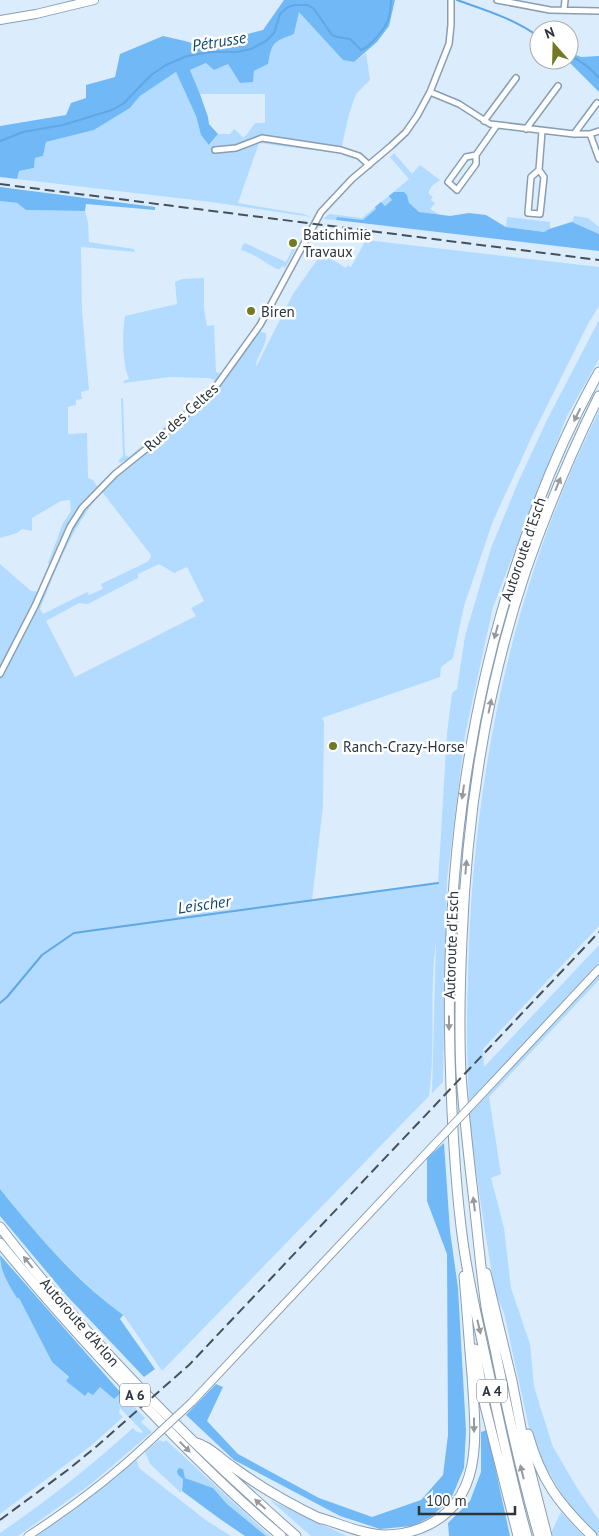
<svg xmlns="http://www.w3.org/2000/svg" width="599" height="1536" viewBox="0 0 599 1536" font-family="'PT Sans',sans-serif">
  <rect width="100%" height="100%" fill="#dbedfd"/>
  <path fill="#b3dbff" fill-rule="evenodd" d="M299,11l44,49 11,2 12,-9 4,27 -14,14 -7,20 -8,36 -30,-4v4l-52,-7 -21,60 65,11 9,3 -101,-15 -194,-23 2,-8 15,-3 1,-10 8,-2 3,-14 48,-12 36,-22 10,-12 36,-24 20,44 5,19 9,10 8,-11h12l4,-5 10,9 11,-15h10v-29h-65l-10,-24 17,-7 21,1 12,19 14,-12 14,-7c4,-22 5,-23 26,-30z
    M394,153l18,21 8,-9 20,15 -8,6 -3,5v3l4,3 -2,3 4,3 -5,6 10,6c-12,-1 -25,-1 -31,-12 -2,-5 -1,-7 -5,-11h-10l-2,8 -7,6 -4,-3 -4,6 -14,11 -26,-3 -1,3 -13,-1 6,-5 33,4 47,-39 -19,-22z
    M0,201l17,2 9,7 59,1 3,11 1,20 45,7 1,3 -54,-5 1,64 7,79 -8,2 1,7 -6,1v5l-8,2v27l19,-1 1,45 5,2 4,6 17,-16 1,4 13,-11 -4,-2 -3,2 -3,-2 5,-5 -2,-58h2l2,57 4,2 68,-58 18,-19 -7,-2 -38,-1 -46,6 -1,-2 6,-2c-7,-16 -7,-45 -4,-63l52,-12 -2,-22 7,-3 22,-1v30l3,18 7,-1 2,47 4,1 3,4 37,-52 1,7 5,1c2,12 -10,23 -10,34l37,-73 29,-41 24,15 2,-3 3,2 15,-27 233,27v39l-11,18 -55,110 -40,87 -29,85 -11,52 -12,9 -1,10 -118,41 2,4 -1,84 -11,94 126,-17 9,-150 5,-40 5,-4 8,-53 26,-88 28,-68 29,-62 51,-98v39l-32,57 -74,191 -28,128 -18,145 -4,202 -11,11 4,-151c-7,50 0,103 -7,154l-267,275 -37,-54 -23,-18 -53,-50 -49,-60v-625l31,27 10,1 3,-7h-4l9,-21 -1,-1 15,-40 8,-12 -1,-11 -9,1 -29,17v13l-10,-2 -5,4 -17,5zM103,493l48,62 -1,4 -3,3 -46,22 2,5 -14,6 -2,-3 -44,22 -3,-5c17,-42 31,-80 60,-115zM159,564l15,9 13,-6 17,34 -13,7 5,8 -121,61 -29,-56 33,-18 9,1 50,-26v-4z
    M574,216l14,2 11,9v7l-27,-12 -23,7 -5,3 -38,-5 1,-10 43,5v7l23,-8z
    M297,240l2,2 -14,26 -3,-2 -2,3h-3c-12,-6 -22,-15 -36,-19l1,-4 3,-3 41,19z
    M599,411v515l-116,123 1,18 115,-122v35l-110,117 12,77 -10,4 13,50 7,60 19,56 4,42 6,20 13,41 26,44 20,29v16l-31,-31 -28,-48 -11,-29 -25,-115 -9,-21c-9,-54 -18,-108 -24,-162 -4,-51 -5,-103 -3,-154 4,-195 43,-390 131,-565z
    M0,1263l6,17 13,18 33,64 17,16 -3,3 22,11 12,-5 14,12 7,-6 24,25 -4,4 11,10 -61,52 -73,52h-18v-3c47,-32 91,-67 133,-105l4,4 5,1 1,-1 -23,-24 -1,5 4,4 -31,28 -92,69z
    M159,1440l5,2 2,-2 104,96h-4l-39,-32 -14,-16 -28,-10 -2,1 -2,14 -31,-29 -5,-12z
    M136,1458l3,10 68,53 24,15h-197z
    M270,1500l77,36h-36z
    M561,1512l22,24h-31l-1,-3z"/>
  <path fill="#70b9f6" d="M284,0h111l-6,26 -12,16 -23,20 -11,-2 -44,-48 -5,22c-21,8 -22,8 -26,30l-14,7 -1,11 -13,1 -12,-19 -14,6 -8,-7 -16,7 10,24 8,23 1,7 9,10 -9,11 -8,-10 -5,-19 -20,-44 -36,24 -10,12 -36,22 -48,12 -3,14 -8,2 -1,10 -15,3 -2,8 -17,-2v-51l66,-11 5,-12 15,-5v-13l29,-8 5,-23 43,-18 22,5 17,5 61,-16z
    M569,52l12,5 18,-1v36l-29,-29 -5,-3h4z
    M0,187l155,20v3l-69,-6 -1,7 -59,-1 -9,-7 -17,-2z
    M394,192h10l3,3 2,8 10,9 31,4 19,-3 17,2 20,12 38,5 5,-3 23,-7 27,12v17l-263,-31 1,-3 26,3 13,-11 -1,-2 6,-5 4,4 7,-6 -3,-4z
    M444,1143l6,88 8,57 8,143 -2,37 -13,31 -20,18 -19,9 -32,3 -40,-13 -106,-56 -48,-45 30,-31 7,3 -16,34 31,33 81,44 53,19 49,-17 22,-25 5,-40 -1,-181 -20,-53v-43z
    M0,1189c37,46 75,91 123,126l-3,4 35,50 -11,8 -77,-81 -67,-80z
    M0,1255l121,138 -7,6 -14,-12 -7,8 -5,-3 -3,4 -19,-15 3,-4 -17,-15 -33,-64h-2c-9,-14 -17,-27 -17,-43z
    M487,1430l23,106h-61l-1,-13 22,-22 11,-29v-40z
    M179,1468l4,1 2,9 28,10 14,16 39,32h-21l-25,-17 -38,-28 1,-12 -5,-4 -1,-4z"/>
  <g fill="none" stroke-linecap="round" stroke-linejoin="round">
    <path stroke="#5fa8e4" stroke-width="2" d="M457,0c28,10 58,19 82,37
      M569,55c12,6 22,13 30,23
      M0,141l23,-9 40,-7 49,-15 12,-7 27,-28 15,-10 21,-9 24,-4h26l14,-3 15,-8 8,-8 6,-19 8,-7 7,-2h13l6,4 18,26 5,2 13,2 11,11c9,-3 24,-21 27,-30 2,-6 3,-13 3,-20
      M0,1003l7,-6 35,-42 32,-22 364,-50"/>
    <g stroke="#899eb1" stroke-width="8">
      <path id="street" d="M497,0l53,10 49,1
        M564,10l1,-10
        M430,92l29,12 31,20 84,10h16l9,-3
        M484,121l32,-43
        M526,129l32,-43
        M574,134l23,-31
        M590,134l9,25
        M215,150l21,-2 26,-10 79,12 18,6 10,9
        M476,155l-10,2 -18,25 9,8 19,-26v-9l21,-30
        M539,170l5,7 -4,37 -12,-1 3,-36 8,-7 3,-39
        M0,674l35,-68 35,-79 12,-19 33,-34 46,-37 53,-48 46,-64 61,-113 31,-33 39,-33 15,-14 11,-16 13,-24 19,-48 2,-19v-25"/>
    </g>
    <g stroke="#899eb1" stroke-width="9">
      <path id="secondary" d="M481,1095l118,-126
        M192,1402l240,-255
        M28,1536c43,-28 83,-58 120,-93"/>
    </g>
    <g stroke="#899eb1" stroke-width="10">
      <path id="primary" d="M0,20l36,-6 58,-14"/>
    </g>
    <g stroke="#899eb1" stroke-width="11">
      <path id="highway" d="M0,1227c87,113 189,215 296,309
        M0,1243c47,58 97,113 149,167 42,44 86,87 132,126
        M486,1273l26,108 14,73 21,82
        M475,1349l10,57 33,130
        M528,1434c13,46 30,69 64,102
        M194,1442c16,4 25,16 39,25 27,20 57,37 88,52
        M317,1517c21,6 44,17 67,18 15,0 30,-3 44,-10 58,-28 47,-97 44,-150 -3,-33 -5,-66 -8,-99
        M527,1536c-17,-60 -29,-121 -42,-181 -8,-37 -17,-76 -22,-113 -7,-51 -10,-103 -12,-155 -8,-194 12,-379 79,-562 19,-53 42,-105 69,-153
        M539,1536c-17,-58 -30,-118 -42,-177 -3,-17 -8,-35 -11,-52 -5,-35 -8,-70 -12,-105 -5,-43 -10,-85 -13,-128 -2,-45 -1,-90 1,-135 5,-125 24,-251 64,-369 21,-60 45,-117 73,-174"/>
    </g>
    <use href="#street" stroke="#fff" stroke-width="5"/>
    <use href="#secondary" stroke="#fff" stroke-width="7"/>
    <use href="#primary" stroke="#fff" stroke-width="8"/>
    <use href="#highway" stroke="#fff" stroke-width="9"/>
    <path stroke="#46505a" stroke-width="2" stroke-dasharray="10 5" stroke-linecap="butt" d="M0,184l599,76
      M0,1520l69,-51 28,-23 92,-81 410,-433"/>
    <g stroke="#899eb1" stroke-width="9" stroke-linecap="butt">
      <path id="secondary-bridge" d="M432,1147l49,-52
        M148,1443l44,-41"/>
    </g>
    <use href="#secondary-bridge" stroke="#fff" stroke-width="7"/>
  </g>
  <defs><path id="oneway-solid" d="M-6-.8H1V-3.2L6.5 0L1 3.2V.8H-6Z" transform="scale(1.25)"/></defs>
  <g fill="#969a9e">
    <use href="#oneway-solid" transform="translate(577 415) rotate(116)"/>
    <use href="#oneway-solid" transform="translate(558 484) rotate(-68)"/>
    <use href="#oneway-solid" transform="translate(496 632) rotate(105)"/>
    <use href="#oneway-solid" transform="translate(490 706) rotate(-78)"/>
    <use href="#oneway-solid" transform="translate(463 792) rotate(98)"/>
    <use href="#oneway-solid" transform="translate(466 867) rotate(-85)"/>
    <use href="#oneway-solid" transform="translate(449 1023) rotate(90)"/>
    <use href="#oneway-solid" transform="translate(474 1204) rotate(-97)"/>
    <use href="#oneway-solid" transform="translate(28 1262) rotate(-129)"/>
    <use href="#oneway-solid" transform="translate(479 1327) rotate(77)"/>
    <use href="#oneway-solid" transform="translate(474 1425) rotate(90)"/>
    <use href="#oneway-solid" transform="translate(185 1447) rotate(45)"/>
    <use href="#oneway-solid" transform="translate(522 1472) rotate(-104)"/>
    <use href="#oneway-solid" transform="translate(260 1504) rotate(-138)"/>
  </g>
  <g fill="#727922" stroke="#fff" stroke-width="2">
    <circle cx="293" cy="243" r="5"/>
    <circle cx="251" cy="311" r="5"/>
    <circle cx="333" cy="746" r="5"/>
  </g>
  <g text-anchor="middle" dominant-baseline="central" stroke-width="5" stroke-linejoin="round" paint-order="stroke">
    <g fill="#fff" stroke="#6b7277" stroke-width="1">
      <rect x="477" y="1379.5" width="30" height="23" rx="4"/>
      <rect x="120" y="1383.5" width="30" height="23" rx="4"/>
    </g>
    <g font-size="14" font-weight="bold" fill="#2c353d">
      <text x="492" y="1391">A 4</text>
      <text x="135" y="1395">A 6</text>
    </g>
    <g font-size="15" fill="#2c353d" stroke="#fff" text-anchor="start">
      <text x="303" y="234">Batichimie<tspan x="303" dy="17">Travaux</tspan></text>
      <text x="261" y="311">Biren</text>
      <text x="343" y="746">Ranch-Crazy-Horse</text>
    </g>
    <g font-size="15" fill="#2c353d" stroke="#fff">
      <text transform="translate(181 417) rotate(-42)">Rue des Celtes</text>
      <text transform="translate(523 549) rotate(-71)">Autoroute d'Esch</text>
      <text transform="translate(451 945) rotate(-88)">Autoroute d'Esch</text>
      <text transform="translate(80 1322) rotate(49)">Autoroute d'Arlon</text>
    </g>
    <g font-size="16" font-style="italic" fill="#10466e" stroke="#fff">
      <text transform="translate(219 41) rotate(-9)">Pétrusse</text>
      <text transform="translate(204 904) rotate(-8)">Leischer</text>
    </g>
  </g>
  <g transform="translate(554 45) rotate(340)"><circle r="24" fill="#ffffff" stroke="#abaeb1"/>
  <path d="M0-4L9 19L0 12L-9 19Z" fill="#727922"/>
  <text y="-8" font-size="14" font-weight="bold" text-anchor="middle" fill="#2c353d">N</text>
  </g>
  <path d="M419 1506v8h96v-8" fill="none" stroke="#2c353d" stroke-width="2.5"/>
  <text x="426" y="1506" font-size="15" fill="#2c353d" stroke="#ffffff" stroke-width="4" paint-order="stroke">100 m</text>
</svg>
